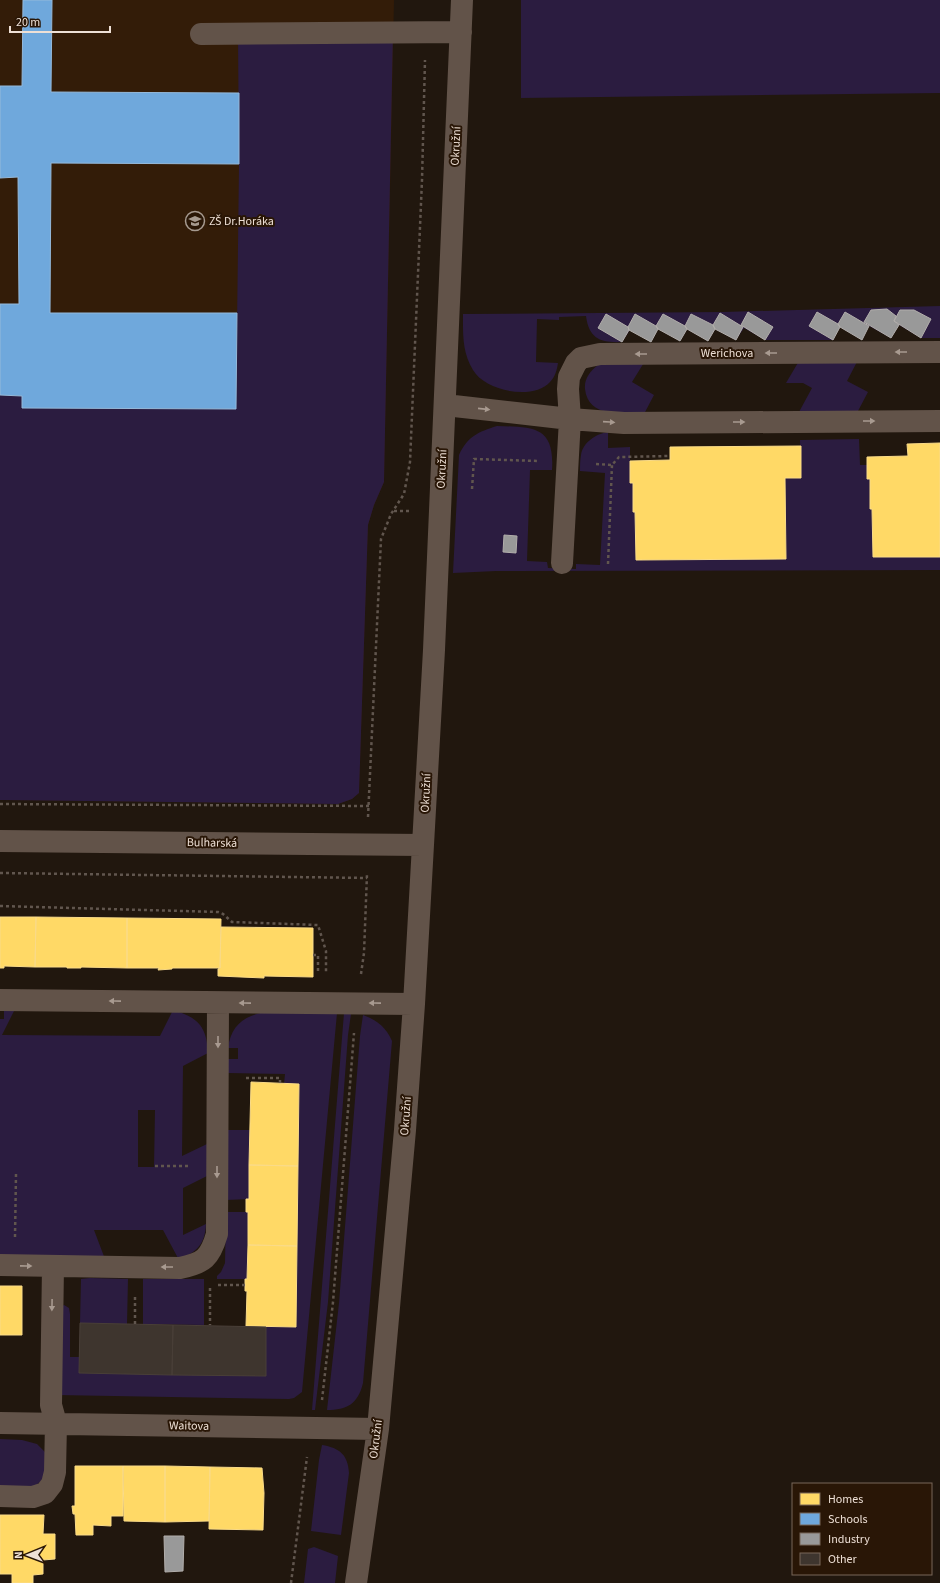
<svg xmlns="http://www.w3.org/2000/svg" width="940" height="1583" viewBox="0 0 940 1583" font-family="'Source Sans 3',sans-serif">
  <rect width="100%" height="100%" fill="#21170e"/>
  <path fill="#331c08" d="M0,0h394l-10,482 -10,23 -6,20 -9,268 -7,6 -14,5 -338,-4z"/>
  <path fill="#2b1c40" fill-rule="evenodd" d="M521,0h419v93l-419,5z
    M393,32l-9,450 -10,23 -6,20 -9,268 -7,6 -14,5 -338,-4v-405l22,1v12l214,1 3,-245 -1,-130z
    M940,306v32h-19l-22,-13 -8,13 -22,-12 -7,14 -22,-13 -7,13h-68l-21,-12 -8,12 -21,-11 -7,12 -21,-12 -7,12 -22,-12 -7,13 -21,-12 -8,12c-21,1 -33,-3 -36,-26l-27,1v3l-22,-1 -1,43 22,1c-1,7 -3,14 -8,19 -17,19 -65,9 -77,-12 -11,-18 -10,-36 -10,-56l260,-2z
    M859,358l-12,23 21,11 -10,19 -59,1 13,-24 -9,-5h-17l13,-22z
    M645,361l-13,21 22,13 -10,19c-22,-1 -56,4 -59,-25 -1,-10 5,-18 13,-24z
    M497,426c36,1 58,0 55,44h-22l-3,91 20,1 1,6 28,1v-5l24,1 5,-92 -25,-2c0,-5 0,-11 1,-16 2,-13 15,-21 27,-23v16l22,-1v36h3v29h2l1,48 150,-1 -1,-81 16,-1 -1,-37 59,-1 1,26h7v-8v22h3v30h2l1,48h67v13l-444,1 -43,2 6,-118c9,-19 19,-23 38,-29z
    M4,1009h11l-13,26 158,1 13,-26c24,7 34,16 35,43l-25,13 -1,90 25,-12v32l-24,12v47l23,-11c-1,21 -9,27 -27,36l-16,-30h-69l11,29 -105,-3v-237h4zM138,1110h17l-1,57h-16z
    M265,1012l72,1 -35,379 -8,6 -5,1 -233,-4 5,-88 3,-2 5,3 1,6v43h9v16l187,3v-49h30l3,-243h-15l1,-10 -57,-1v-14h10v-11h-10c3,-22 15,-32 37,-36z
    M344,1013l7,1 -3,21 -20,267 -13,108h-3z
    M363,1015c14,5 23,12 29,26l-29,342c-5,21 -16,27 -36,27l12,-107 21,-267z
    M227,1130h23l-1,69 -23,1z
    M226,1212h22l-1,67h-30v-3l4,-4 4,-9z
    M90,1278l38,1 -1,45 -47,-1 1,-44z
    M143,1279h61v46l-61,-1z
    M0,1439l22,1 15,4 9,9 2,15 -7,13 -6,5 -35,3z
    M322,1445c18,3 26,10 27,28l-8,62 -30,-4 8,-71z
    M314,1547l24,9 -3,27h-31l4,-34z"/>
  <path fill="#ffd966" stroke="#fadb88" d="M940,443v114h-67l-1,-48h-2v-30h-3v-22l41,-1 -1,-12z
    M801,446v32h-16l1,81 -150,1 -1,-48h-2v-29h-3v-22l40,-1v-13z
    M0,917h36l-1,50 -31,-1v2h-4z
    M36,917l91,1v50l-46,-1v1h-14v-1h-32z
    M127,918l94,1 -1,49h-48v1l-14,1 1,-2h-32z
    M221,927l92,1v49l-49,-1v2l-46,-2v-7l2,-1z
    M251,1082l48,2 -1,82 -49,-1z
    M249,1165l49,1 -1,80 -49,-1v-33h-2v-13h3z
    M248,1245l49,1 -1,81 -50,-1 1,-35h-2v-12h2z
    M0,1286h22v49h-22z
    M75,1466h48v50h-12v10l-18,-1v10h-17l-1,-21h-2l-1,-8h3z
    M123,1466h42v56l-41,-1z
    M165,1466l45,1 -1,54 -44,1z
    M210,1467l52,1 2,25 -1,37 -54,-1z
    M0,1515h44l-1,19h12v25l-12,1v14l-10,1v8h-21v-9h-12z"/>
  <path fill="#6fa8dc" stroke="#95b9da" d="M23,0h29l-1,92 188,1v71l-188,-1 -1,150h187l-1,96 -214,-1v-12l-22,-1v-91h19l-1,-127 -18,1v-92h22z"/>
  <path fill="#999" stroke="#b2aeab" d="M887,309l9,7 -2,5 5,4 -8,13 -27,-16 7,-12z
    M900,310h14l17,9 -10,19 -27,-17z
    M748,312l25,15 -8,13 -24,-15z
    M817,312l21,12 2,3 -7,13 -24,-14z
    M845,312l24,14 -7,14 -22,-13 -2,-3z
    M720,313l23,14 -7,13 -21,-11 -2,-4z
    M606,314l22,13 1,3 -7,12 -24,-14z
    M635,314l21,12 2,3 -7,13 -22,-12 -1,-3z
    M663,314l22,12 2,3 -7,12 -22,-12 -2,-3z
    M691,314l22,11 2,4 -7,12 -21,-12 -2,-3z
    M504,535l13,1 -1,17 -13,-1z
    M164,1536h20l-1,35 -18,1z"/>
  <path fill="#3e352e" stroke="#493f38" d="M80,1323l93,2 -1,50 -93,-2z
    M173,1325l93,2v49l-94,-1z"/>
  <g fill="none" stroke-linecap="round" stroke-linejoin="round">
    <path stroke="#61564e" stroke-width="2.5" stroke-dasharray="3 3" stroke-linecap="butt" d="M596,464l16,1 7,-8 51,-1
      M472,489l2,-30 65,2
      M394,511h17
      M608,564l4,-99
      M0,804l369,2
      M368,817l13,-278 10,-25 13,-20 6,-32 12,-282 3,-120
      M0,873l367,5
      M0,906l218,6 5,2 9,8 86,3 8,26v23
      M313,955h5v19
      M361,974l3,-21 3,-79
      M246,1078h34v5
      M155,1166h33
      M15,1237l1,-63
      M218,1285h27
      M210,1288v37
      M135,1324v-28
      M322,1400l11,-98 21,-269
      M291,1583l16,-126"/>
    <path stroke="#625349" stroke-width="22" d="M201,34l260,-2
      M445,405l125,14 54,4 316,-2
      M562,563l8,-144 -2,-30 1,-12 7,-14 5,-5 19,-4 340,-2
      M0,841l423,4
      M0,1000l414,4
      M0,1265l180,3c24,-5 30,-10 37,-34l1,-231
      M0,1423l378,6
      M0,1496l33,1 12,-4 7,-9 3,-12 1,-49 -5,-18 2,-139
      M356,1583l22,-154 27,-299 9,-126 20,-354 28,-650"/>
  </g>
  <defs><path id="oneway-solid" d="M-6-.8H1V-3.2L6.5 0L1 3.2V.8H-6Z"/></defs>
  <g fill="#a89a90">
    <use href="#oneway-solid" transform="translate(901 352) rotate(180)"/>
    <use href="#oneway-solid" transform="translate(771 353) rotate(180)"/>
    <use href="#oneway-solid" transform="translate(641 354) rotate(180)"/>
    <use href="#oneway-solid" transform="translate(484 409) rotate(6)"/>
    <use href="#oneway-solid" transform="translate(869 421)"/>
    <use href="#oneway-solid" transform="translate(609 422) rotate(4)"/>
    <use href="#oneway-solid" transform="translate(739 422)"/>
    <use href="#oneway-solid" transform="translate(115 1001) rotate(-179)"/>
    <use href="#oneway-solid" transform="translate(245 1003) rotate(-179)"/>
    <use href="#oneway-solid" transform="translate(375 1003) rotate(-179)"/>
    <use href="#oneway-solid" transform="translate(218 1042) rotate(90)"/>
    <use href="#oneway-solid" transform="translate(217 1172) rotate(90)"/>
    <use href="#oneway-solid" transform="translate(26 1266) rotate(1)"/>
    <use href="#oneway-solid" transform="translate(167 1267) rotate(-180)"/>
    <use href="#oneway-solid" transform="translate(52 1305) rotate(91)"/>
  </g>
  <defs>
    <g id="school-ring" transform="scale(1)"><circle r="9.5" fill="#291606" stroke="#a69a90" stroke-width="1.5"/><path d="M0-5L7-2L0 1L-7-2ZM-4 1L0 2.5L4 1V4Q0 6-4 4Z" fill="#a69a90"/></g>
  </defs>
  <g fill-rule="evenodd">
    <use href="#school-ring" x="195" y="221"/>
  </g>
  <g text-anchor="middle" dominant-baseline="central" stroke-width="4" stroke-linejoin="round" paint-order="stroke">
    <g font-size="12" fill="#eee0d6" stroke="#291606">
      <text transform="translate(456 146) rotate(-87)">Okružní</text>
      <text x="727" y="353">Werichova</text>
      <text transform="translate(442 469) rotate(-87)">Okružní</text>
      <text transform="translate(426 793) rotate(-87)">Okružní</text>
      <text transform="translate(212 843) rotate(1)">Bulharská</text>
      <text transform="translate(406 1116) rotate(-86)">Okružní</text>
      <text transform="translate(189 1426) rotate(1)">Waitova</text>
      <text transform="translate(376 1439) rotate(-83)">Okružní</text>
    </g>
    <g font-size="12" fill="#eee0d6" stroke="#291606" text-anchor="start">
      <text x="209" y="221">ZŠ Dr.Horáka</text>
    </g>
  </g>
  <rect x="792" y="1483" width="140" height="92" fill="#291606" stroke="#786759"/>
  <rect x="800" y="1493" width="20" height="12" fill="#ffd966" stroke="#786759"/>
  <text x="828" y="1503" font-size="12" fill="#eee0d6">Homes</text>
  <rect x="800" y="1513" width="20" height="12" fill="#6fa8dc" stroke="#786759"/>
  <text x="828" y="1523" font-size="12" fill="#eee0d6">Schools</text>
  <rect x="800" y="1533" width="20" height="12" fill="#999999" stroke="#786759"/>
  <text x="828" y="1543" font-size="12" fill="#eee0d6">Industry</text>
  <rect x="800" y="1553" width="20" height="12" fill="#3e352e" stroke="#786759"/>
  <text x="828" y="1563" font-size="12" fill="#eee0d6">Other</text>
  <g transform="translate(28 1555) rotate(269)" stroke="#291606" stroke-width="3" paint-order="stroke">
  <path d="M0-3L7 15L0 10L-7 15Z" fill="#eee0d6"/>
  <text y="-6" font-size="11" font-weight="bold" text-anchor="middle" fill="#eee0d6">N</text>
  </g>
  <path d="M10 26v6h100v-6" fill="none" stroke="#eee0d6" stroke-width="2"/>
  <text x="16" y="26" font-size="12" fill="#eee0d6" stroke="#291606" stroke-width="3" paint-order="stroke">20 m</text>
</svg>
